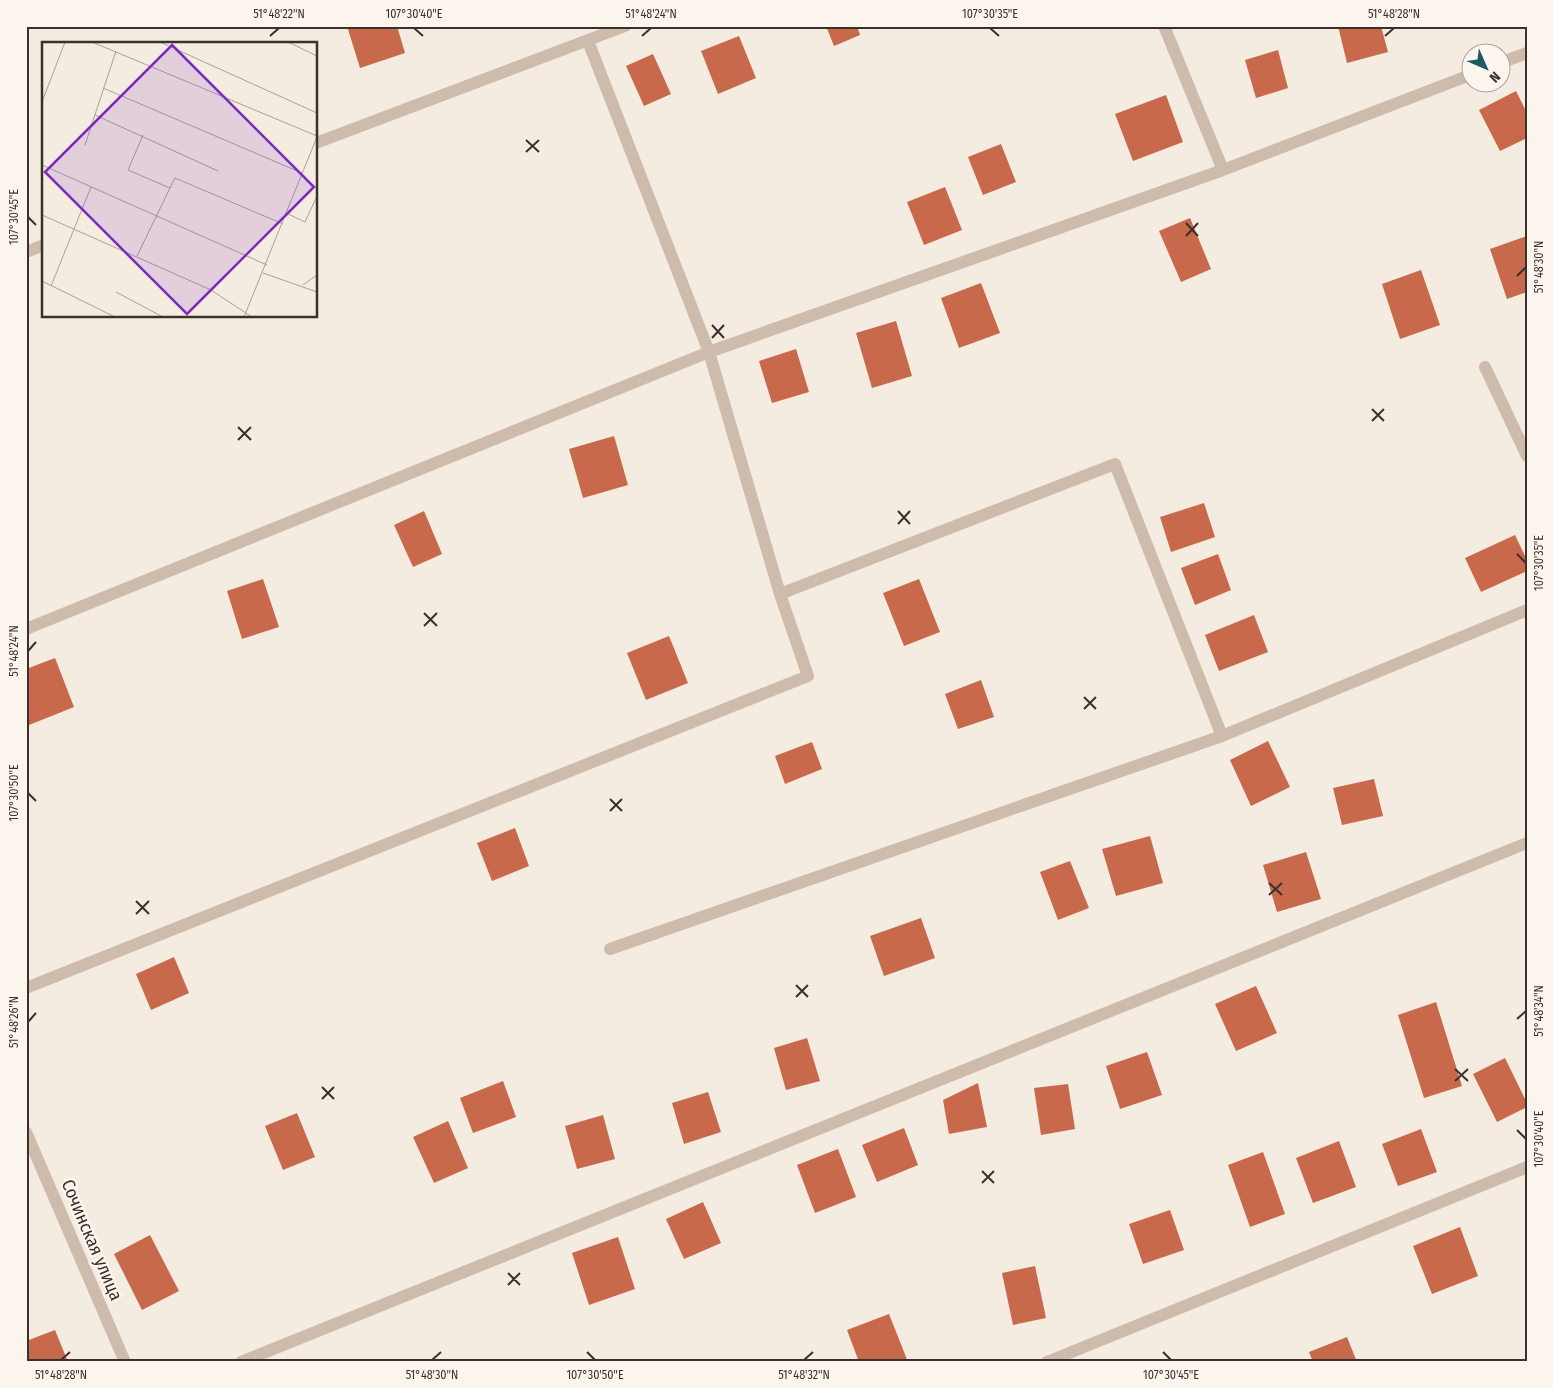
<svg xmlns="http://www.w3.org/2000/svg" width="1553" height="1388" viewBox="0 0 1553 1388" font-family="'Fira Sans Condensed',sans-serif">
  <rect width="100%" height="100%" fill="#f4ebe1"/>
  <path fill="#c8694b" d="M347,26h50l8,27 -45,15z
    M826,26h31l3,9 -26,11z
    M1338,26h43l7,26 -41,11z
    M739,36l17,42 -38,16 -17,-43z
    M1278,50l10,38 -32,10 -11,-38z
    M653,54l18,40 -27,12 -18,-40z
    M1516,91l11,22v25l-27,13 -21,-41z
    M1166,95l17,47 -50,19 -18,-47z
    M1001,144l15,38 -33,13 -15,-38z
    M945,187l17,43 -38,15 -17,-43z
    M1190,218l21,51 -30,13 -22,-51z
    M1527,236v56l-20,7 -17,-50z
    M1421,270l19,55 -40,14 -18,-55z
    M981,283l19,50 -41,15 -18,-50z
    M896,321l16,55 -40,12 -16,-55z
    M796,349l13,43 -37,11 -13,-42z
    M614,436l14,49 -45,13 -14,-49z
    M1204,503l11,34 -44,15 -11,-35z
    M424,511l18,43 -29,13 -19,-42z
    M1515,535l12,25v11l-46,21 -16,-34z
    M1218,554l13,36 -36,15 -14,-37z
    M263,579l16,48 -37,12 -15,-48z
    M919,579l21,53 -36,14 -21,-53z
    M1254,615l14,37 -49,19 -14,-36z
    M669,636l19,47 -42,17 -19,-47z
    M55,658l19,49 -45,18 -3,-6v-50z
    M981,680l13,37 -36,12 -13,-35z
    M1268,741l22,46 -39,19 -21,-46z
    M812,742l10,27 -37,15 -10,-28z
    M1374,779l9,37 -41,9 -9,-37z
    M515,828l14,38 -37,15 -15,-38z
    M1150,836l13,47 -47,13 -14,-47z
    M1306,852l15,47 -44,13 -14,-47z
    M1070,861l19,47 -31,12 -18,-48z
    M921,918l14,40 -51,18 -14,-40z
    M174,957l15,36 -38,17 -15,-36z
    M1256,986l21,47 -41,18 -21,-47z
    M1436,1002l26,84 -38,12 -26,-83z
    M807,1038l13,43 -34,9 -12,-42z
    M1147,1052l15,43 -42,14 -14,-43z
    M1505,1058l22,45v4l-30,15 -24,-48z
    M503,1081l13,36 -43,16 -13,-35z
    M978,1083l9,44 -38,7 -6,-34z
    M1068,1084l7,45 -34,6 -7,-47z
    M708,1092l13,40 -37,12 -12,-41z
    M297,1113l18,44 -32,13 -18,-44z
    M603,1115l12,44 -38,10 -12,-43z
    M448,1121l20,47 -34,15 -21,-46z
    M904,1128l14,37 -41,17 -15,-37z
    M1421,1129l16,43 -39,14 -16,-42z
    M1339,1141l17,46 -43,16 -17,-45z
    M838,1149l18,48 -41,16 -18,-48z
    M1263,1152l22,62 -35,13 -22,-62z
    M703,1202l18,41 -37,16 -18,-40z
    M1170,1210l14,40 -41,14 -14,-40z
    M1460,1227l18,49 -46,18 -19,-48z
    M150,1235l29,56 -37,19 -28,-56z
    M618,1237l17,52 -46,16 -17,-52z
    M1035,1266l11,52 -33,7 -11,-52z
    M889,1314l19,48h-49l-12,-32z
    M55,1330l13,32h-42v-21z
    M1347,1337l10,25h-44l-4,-10z"/>
  <g fill="none" stroke-linecap="round" stroke-linejoin="round">
    <path stroke="#cdbbac" stroke-width="12" d="M1164,26l59,144
      M588,41l121,311 71,242 335,-130 107,272
      M1500,63l27,-10
      M316,143l309,-117
      M26,252l18,-7
      M1485,367l42,89
      M26,629l683,-277 514,-182 247,-95
      M610,949l612,-213 305,-126
      M26,988l782,-312 -28,-82
      M26,1132l99,230
      M241,1362l1286,-519
      M1047,1362l480,-195"/>
  </g>
  <path fill="none" stroke="#3b302b" stroke-width="2" d="M414,28l9,8M990,28l9,8M270,36l9,-8M642,36l9,-8M1385,36l9,-8M526,140l13,12M526,152l13,-12M28,217l8,8M1186,223l12,13M1186,236l12,-13M1517,276l9,-9M712,325l12,13M712,338l12,-13M1372,409l12,12M1372,421l12,-12M238,427l13,13M238,440l13,-13M898,511l12,13M898,524l12,-13M1517,554l9,9M424,613l13,13M424,626l13,-13M28,651l8,-9M1084,697l12,12M1084,709l12,-12M28,793l8,8M610,799l12,12M610,811l12,-12M1269,883l13,12M1269,895l13,-12M136,901l13,13M136,914l13,-13M796,985l12,12M796,997l12,-12M1517,1019l9,-8M28,1022l8,-9M1455,1069l13,12M1455,1081l13,-12M322,1087l12,12M322,1099l12,-12M1517,1130l9,9M982,1171l12,12M982,1183l12,-12M508,1273l12,12M508,1285l12,-12M587,1352l8,8M1163,1352l8,8M61,1360l9,-8M432,1360l9,-8M804,1360l9,-8"/>
  <g text-anchor="middle" dominant-baseline="central" stroke-width="5" stroke-linejoin="round" paint-order="stroke">
    <g font-size="18" fill="#3b302b" stroke="#fbf5ee">
      <text transform="translate(92 1240) rotate(67)">Сочинская улица</text>
    </g>
  </g>
  <g transform="translate(42 42)">
    <rect width="275" height="275" fill="#f4ebe1"/>
    <path fill="none" stroke="#aaa098" stroke-width="1" d="M50,0l225,94M118,0l157,71M246,0l29,14M61,46l199,85M0,60l23,-60M53,73l123,56M275,95l-31,76 19,9 12,-26M43,103l31,-94M0,123l225,100M128,146l5,-10 108,46M0,173l169,75 41,27M95,214l33,-68 -42,-18 15,-35M221,231l54,19M0,239l73,36M261,243l14,-10M9,244l40,-99M74,250l47,25M202,275l42,-104"/>
    <path fill="#7b2cbf" fill-opacity="0.15" stroke="#7b2cbf" stroke-width="2.5" d="M130,3l142,142 -127,127 -142,-142z"/>
    <rect width="275" height="275" fill="none" stroke="#3b302b" stroke-width="2.5"/>
  </g>
  <rect width="1553" height="1388" fill="none" stroke="#fbf5ee" stroke-width="55"/>
  <g transform="translate(1486 68) rotate(135)"><circle r="24" fill="#fbf5ee" stroke="#aea6a0"/>
  <path d="M0-4L9 19L0 12L-9 19Z" fill="#1f5a5e"/>
  <text y="-8" font-size="14" font-weight="bold" text-anchor="middle" fill="#3b302b">N</text>
  </g>
  <rect x="28" y="28" width="1498" height="1332" fill="none" stroke="#3b302b" stroke-width="2"/>
  <g font-size="12" text-anchor="middle" fill="#3b302b">
    <text x="279" y="18">51°48'22"N</text>
    <text x="414" y="18">107°30'40"E</text>
    <text x="651" y="18">51°48'24"N</text>
    <text x="990" y="18">107°30'35"E</text>
    <text x="1394" y="18">51°48'28"N</text>
    <text transform="translate(14 217) rotate(-90)" y="4">107°30'45"E</text>
    <text transform="translate(1539 267) rotate(-90)" y="4">51°48'30"N</text>
    <text transform="translate(1539 563) rotate(-90)" y="4">107°30'35"E</text>
    <text transform="translate(14 651) rotate(-90)" y="4">51°48'24"N</text>
    <text transform="translate(14 793) rotate(-90)" y="4">107°30'50"E</text>
    <text transform="translate(1539 1011) rotate(-90)" y="4">51°48'34"N</text>
    <text transform="translate(14 1022) rotate(-90)" y="4">51°48'26"N</text>
    <text transform="translate(1539 1139) rotate(-90)" y="4">107°30'40"E</text>
    <text x="61" y="1379">51°48'28"N</text>
    <text x="432" y="1379">51°48'30"N</text>
    <text x="595" y="1379">107°30'50"E</text>
    <text x="804" y="1379">51°48'32"N</text>
    <text x="1171" y="1379">107°30'45"E</text>
  </g>
</svg>
